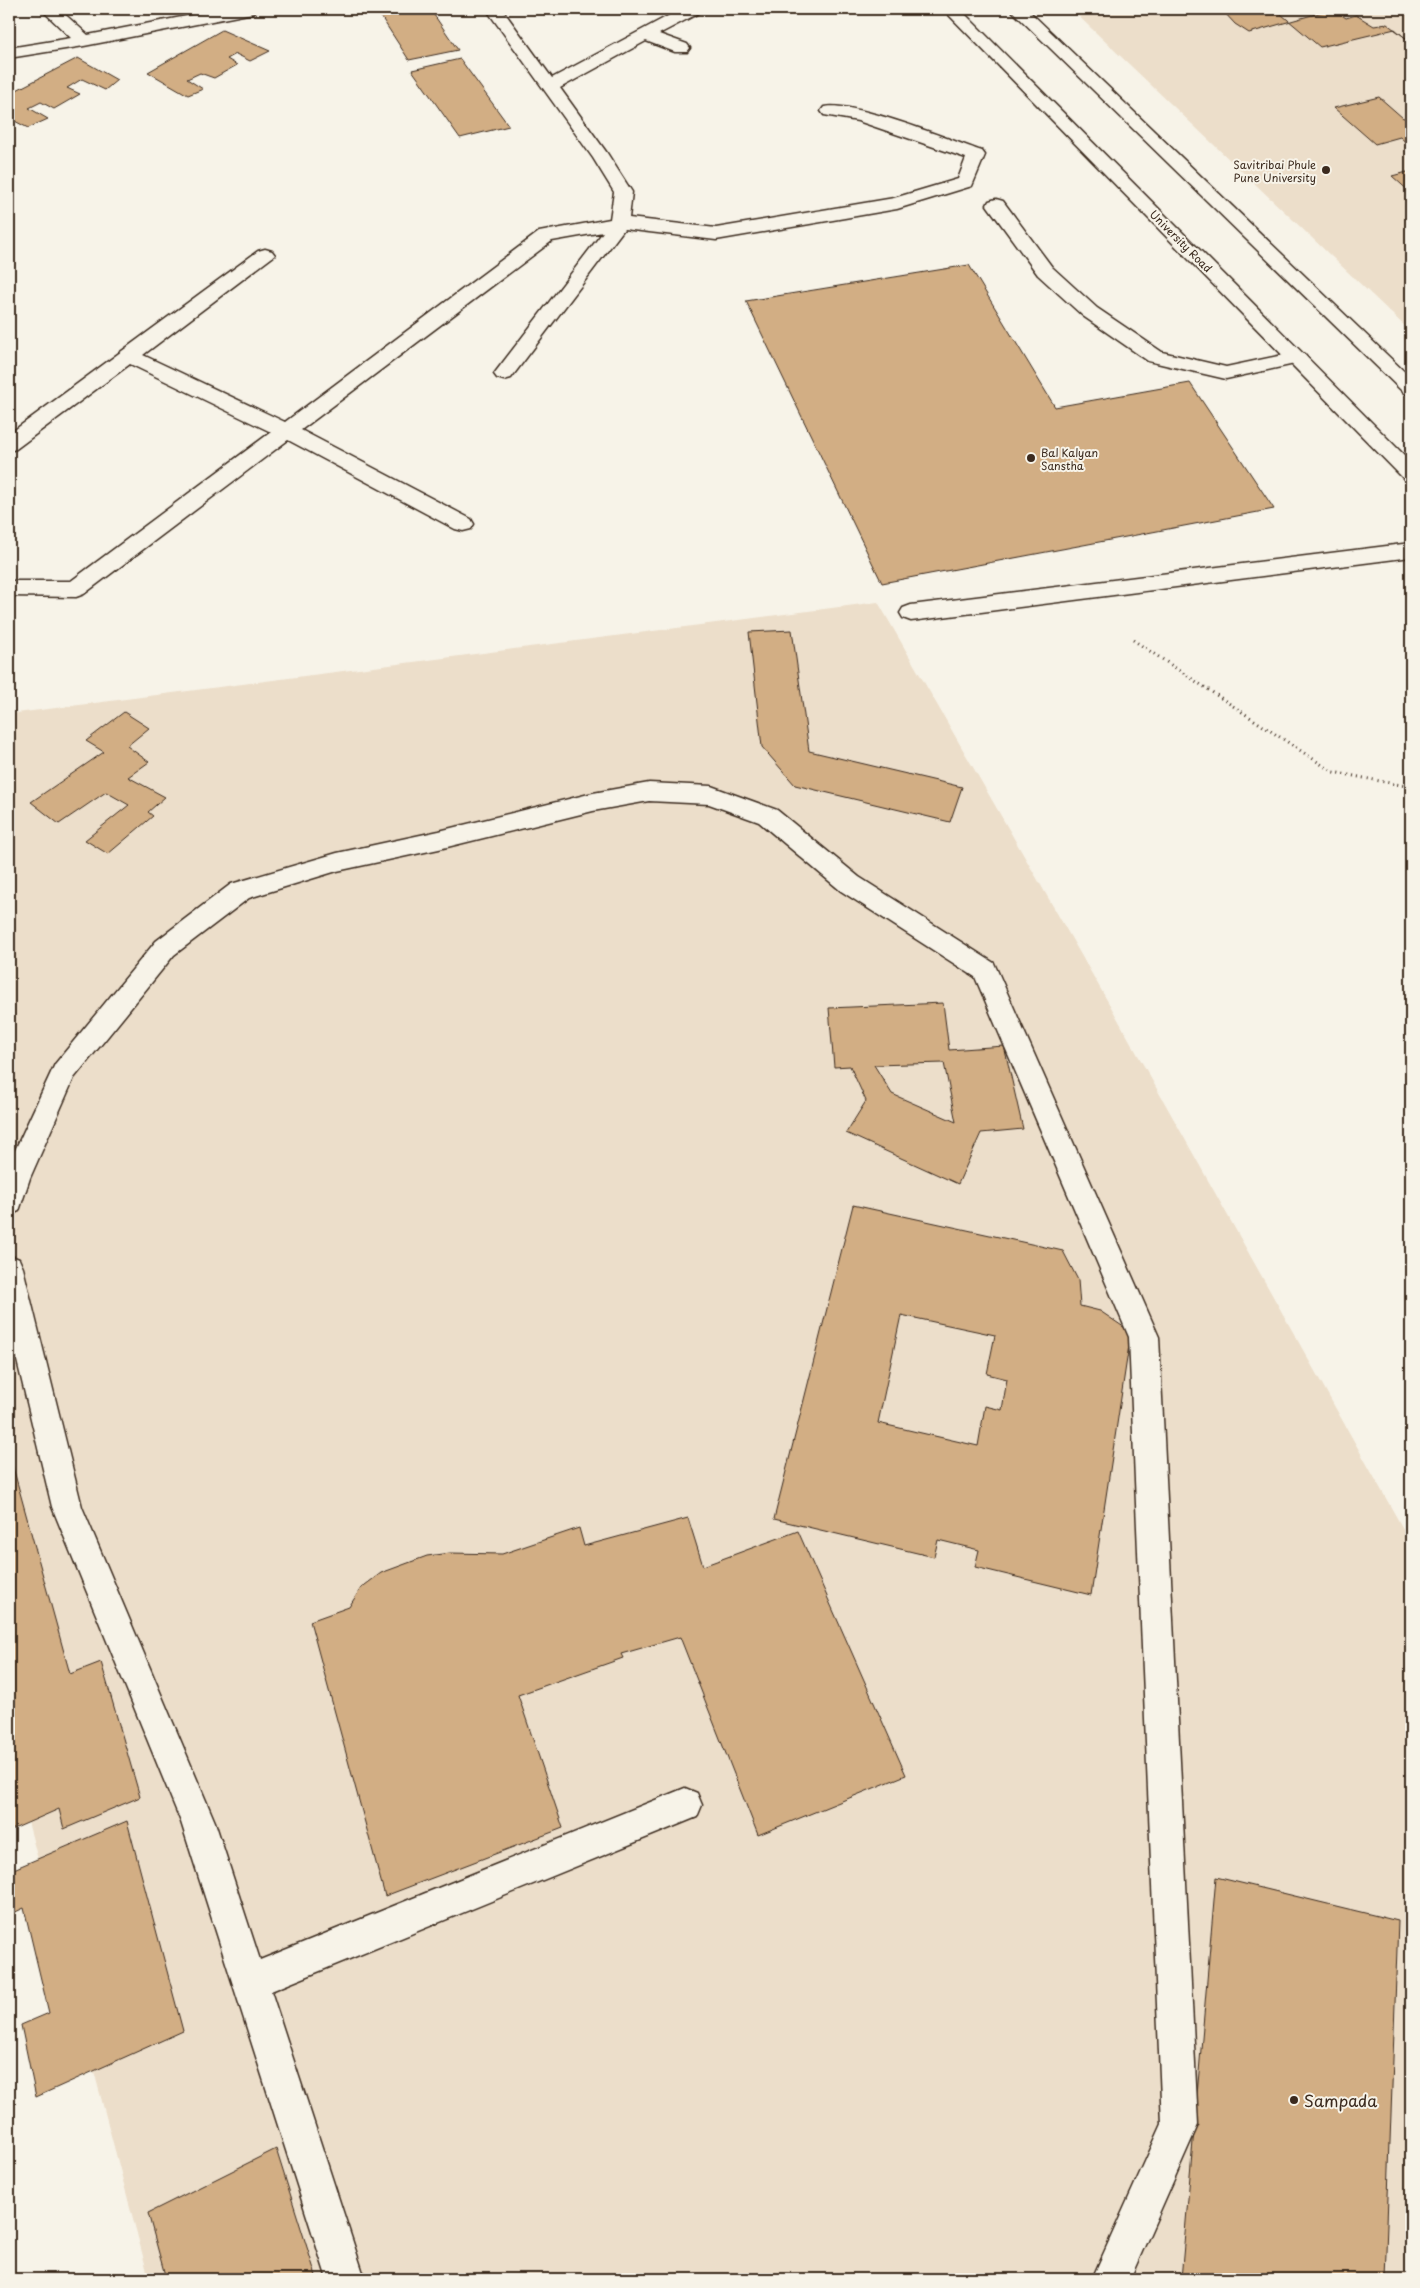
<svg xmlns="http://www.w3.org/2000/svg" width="1420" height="2288" viewBox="0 0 1420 2288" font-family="'Playpen Sans',sans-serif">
  <rect width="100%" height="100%" fill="#f7f3e8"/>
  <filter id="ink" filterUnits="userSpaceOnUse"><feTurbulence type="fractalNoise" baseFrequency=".02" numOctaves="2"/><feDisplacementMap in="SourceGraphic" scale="10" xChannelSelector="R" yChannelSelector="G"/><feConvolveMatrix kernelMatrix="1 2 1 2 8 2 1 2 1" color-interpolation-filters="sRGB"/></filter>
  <g filter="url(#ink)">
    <path fill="#ecdeca" d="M1071,9h340v323z
      M878,602l233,405 300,536v736h-1262l-140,-529v-1036z"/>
    <path fill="#d2ae84" stroke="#3b2a1e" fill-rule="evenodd" d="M376,9h54l28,41 -49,10z
      M1233,9h178v28l-5,1 -19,-14 -13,2 -18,-11 -10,3 -13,-9 -84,24 -14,-9 -12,-13z
      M1275,9h136v34l-16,-14 -75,18z
      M222,30l48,21 -20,10 -14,-7 -9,5 10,6 -23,13 -14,-5 -13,6 16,10 -15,6 -40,-23z
      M78,58l39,22 -12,10 -23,-11 -15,9 13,6 -26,15 -13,-7 -12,6 19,11 -20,9 -19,-10v-24z
      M460,59l49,67 -49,12 -48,-68z
      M1379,97l24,21 8,-2v31l-11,-10 -25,7 -41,-36z
      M1411,171v22l-19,-17z
      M969,265l86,142 135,-24 84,126 -392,74 -136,-282z
      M792,630l17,121 153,36 -12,35 -155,-37 -33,-38 -13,-115z
      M124,712l25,16 -22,18 22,16 -21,15 37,20 -17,15 5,4 -45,38 -23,-14 44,-35 -23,-13 -47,32 -28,-22 73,-50 -18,-11z
      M943,1003l6,47 55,-4 19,83 -42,4 -23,51 -112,-51 20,-32 -16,-35 -16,1 -5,-59zM944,1063l12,59 -64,-28 -18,-29z
      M853,1205l210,46 15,29 2,26 20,5 31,21 -40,263 -116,-28 4,-17 -41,-10 -4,17 -160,-38zM901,1315l94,20 -8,39 20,5 -5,31 -17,-4 -7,40 -100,-23z
      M9,1460h2l59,214 31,-12 39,135 -76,32 -5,-20 -50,22z
      M688,1518l15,48 95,-35 108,244 -148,60 -78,-198 -59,17 2,4 -105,37 45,133 -178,68 -75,-275 39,-14 12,-19 20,-15 46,-17 23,-3 52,1 77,-26 5,18z
      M127,1821l56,210 -147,66 -15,-72 28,-12 -25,-105 -15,7v-44z
      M1216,1877l182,44 -13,358h-204z
      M276,2149l41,130h-151l-18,-66z"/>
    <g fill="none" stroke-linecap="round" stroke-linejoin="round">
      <g stroke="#3b2a1e" stroke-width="3">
        <path id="service" d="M41,9h18l29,26 135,-26h33l-2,4 -6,1 -164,32 -75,12v-10l62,-10z
          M486,9h16l50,69 129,-69h20l-2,4 -40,21 28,10 3,4 -3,4h-12l-29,-11 -86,47 47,65 25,39 -3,26 87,10 178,-30 64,-19 8,-21 -108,-37 -34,-6 -3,-4 3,-4c28,-7 127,33 158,44l3,4 -13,31 -75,23 -181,31 -92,-11 -113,149 -7,2 -7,-2 -3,-4 3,-4 106,-138 -51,9 -251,189 170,89 3,5 -3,5 -8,2 -8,-2 -167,-89 -204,154 -8,3 -67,-1v-15h62l200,-149 -141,-68 -114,85 -7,2v-17l249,-183 7,-2 7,2 3,4 -132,100 142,67 254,-190 71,-13 4,-27 -21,-34z
          M996,199l7,2 49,66 45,41 65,44 64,15 71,-15 7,2 3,4 -3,4 -78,17 -78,-18 -65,-45 -45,-41 -51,-70 2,-4z
          M1411,543v14l-500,64 -8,-3 -3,-5 3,-5 8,-3z
          M649,783l62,3 66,24 82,67 135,86 165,374 39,788 -68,154h-38l70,-155 -33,-787 -154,-360 -134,-86 -82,-69 -50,-18 -60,-3 -56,10 -154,38 -102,22 -88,27 -75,57 -100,123 -44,100 -11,33 -10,4v-52l46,-99 101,-123 75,-57 106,-31 102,-22 154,-38z
          M9,1255l10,4 4,9 59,239 133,315 45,138 425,-172 12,5 5,12 -5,12 -426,174 94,288h-38l-146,-457 -129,-315 -43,-180z"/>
      </g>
      <g stroke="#3b2a1e" stroke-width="3">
        <path id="primary" d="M943,9h17l451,453v19l-7,-2z
          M1010,9h17l384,369v17l-7,-2z"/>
      </g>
      <path stroke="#3b2a1e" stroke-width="3" stroke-dasharray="1 4" stroke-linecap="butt" d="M1133,640l200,132 78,15"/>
      <use href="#service" fill="#f7f3e8" fill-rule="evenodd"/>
      <use href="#primary" fill="#f7f3e8" fill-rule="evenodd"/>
    </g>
  </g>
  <g fill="#3b2a1e" stroke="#f7f3e8" stroke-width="2">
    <circle cx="1326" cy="170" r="5"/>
    <circle cx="1031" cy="458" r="5"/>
    <circle cx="1294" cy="2100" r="5"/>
  </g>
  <g text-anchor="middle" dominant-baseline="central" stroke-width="4" stroke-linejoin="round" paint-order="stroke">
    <g font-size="11" fill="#3b2a1e" stroke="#f7f3e8" text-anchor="end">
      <text x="1316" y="164">Savitribai Phule<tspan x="1316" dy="13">Pune University</tspan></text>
      <text x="1041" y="452" text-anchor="start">Bal Kalyan<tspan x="1041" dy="13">Sanstha</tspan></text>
    </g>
    <g font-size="11" fill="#3b2a1e" stroke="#f7f3e8">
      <text transform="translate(1181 241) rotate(45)">University Road</text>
    </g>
    <g font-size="16" fill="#3b2a1e" stroke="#f7f3e8" text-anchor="start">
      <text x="1304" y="2100">Sampada</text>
    </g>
  </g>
  <rect width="1420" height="2288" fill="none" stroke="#f7f3e8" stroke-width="30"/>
  <rect x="15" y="15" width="1390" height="2258" fill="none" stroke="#3b2a1e" stroke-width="2" filter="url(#ink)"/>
</svg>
